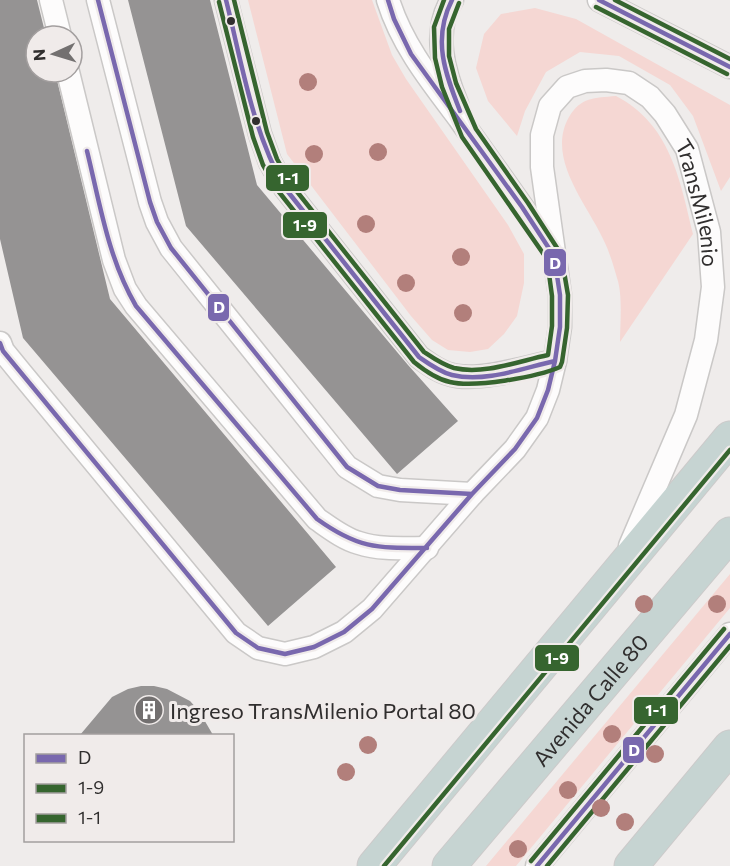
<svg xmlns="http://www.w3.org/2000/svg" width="730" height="866" viewBox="0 0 730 866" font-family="Commissioner,sans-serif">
  <rect width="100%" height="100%" fill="#efeceb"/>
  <path fill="#f5d7d3" d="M248,0h124l20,55 14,24 102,146 16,29v29l-7,33 -13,18 -16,15 -18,3 -22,-2 -16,-10 -21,-24 -124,-162z
    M535,8l41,11 154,86v72l-9,14 -28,-75 -23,-31 -51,-29 -39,-4 -34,20 -21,39 -8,25 -29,-35 -12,-33 8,-34 17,-20z
    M616,96c54,28 64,83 77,138l-73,108c0,-18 3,-47 -3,-64 -3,-11 -7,-24 -12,-35 -16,-37 -60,-84 -36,-126 12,-20 25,-19 47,-21z
    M730,574v34l-214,258h-30z"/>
  <path fill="#959393" d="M0,0h37l9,36h-10v36h19l55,227 226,268 -68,59 -245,-288 -23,-99z
    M128,0h82l47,185 151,180 50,56 -61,53 -211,-248z
    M141,686h13l13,3 23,12 9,10 14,24h-133l32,-38 16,-8z"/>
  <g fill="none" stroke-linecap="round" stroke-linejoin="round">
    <g stroke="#cac8c7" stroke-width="25">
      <g id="lane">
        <path d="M51,0l9,36"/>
        <path d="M98,0l52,202 7,20 14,26 176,219 31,19 22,4 72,4"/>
        <path d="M226,0l34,134 10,28 15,26 134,169c11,8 23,17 38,19 28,4 70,-9 98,-15"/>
        <path d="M388,0c14,45 43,81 71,118 30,43 62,85 90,129"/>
        <path d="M452,0c-20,32 -8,72 5,104"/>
        <path d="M599,0l131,67"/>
        <path d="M68,72l46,188 11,29 11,17 181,213c13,9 27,20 42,24 21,7 46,5 68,5"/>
        <path id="s1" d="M0,343l3,8 18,22 215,260 22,15 27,6 29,-7 30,-15 28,-23 100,-115 43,-45 22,-31 11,-28 7,-29 5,-34v-32l-18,-128v-32l8,-29 17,-19 18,-6 21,-1 23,3 21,14 15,17 22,35 22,83 4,55 -7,53 -20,75 -56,131"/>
        <path d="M537,866l193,-232"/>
      </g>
    </g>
    <g stroke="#cccaca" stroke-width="35">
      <g id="highway">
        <path d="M374,866l356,-428"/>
        <path id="s2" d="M449,866l281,-332"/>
        <path d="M631,866l99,-119"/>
      </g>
    </g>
    <use href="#lane" stroke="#fdfcfc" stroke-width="22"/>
    <use href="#highway" stroke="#c6d4d2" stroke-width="33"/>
    <g stroke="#f0ebea" stroke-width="9">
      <path id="bus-1" d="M98,0l52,202 7,20 14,26 176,219 31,19 22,4 72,4
        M226,0c16,63 26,131 59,188l134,169c10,7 21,15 33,18 33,8 71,-7 103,-14
        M452,0c-20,39 -7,73 8,111
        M599,0l131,67
        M87,151c13,53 21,107 49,155l181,213c42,30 60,29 110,29
        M0,343l3,8 233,282 22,15 27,6 29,-7 30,-15 28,-23 100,-115 43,-45 22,-31 11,-28 7,-29 5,-34v-32l-6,-39 -32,-49 -111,-153 -17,-35 -6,-19
        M537,866l193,-232"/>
    </g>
    <g stroke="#f0ebea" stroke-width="9">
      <path id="bus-2" d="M219,2l34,135 10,28 16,27 135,170c11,9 22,17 36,20 25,6 87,-5 110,-15l2,-5 5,-34 1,-33 -7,-41 -33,-51 -52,-74 -20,-46 -7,-27v-27l10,-26
        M596,7l131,67
        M384,866l346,-416
        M547,866l183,-220"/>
    </g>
    <g stroke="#f0ebea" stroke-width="9">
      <path id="bus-3" d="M234,0l33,132 10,27 14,25 133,168c9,6 19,13 30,16 30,7 65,-7 94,-13l4,-29v-30l-5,-37 -85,-122 -20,-50 -7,-29 -1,-31 10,-27
        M615,0l115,59
        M531,861l193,-232"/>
    </g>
    <use href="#bus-1" stroke="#7968ae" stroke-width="4.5"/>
    <use href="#bus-2" stroke="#36652f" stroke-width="4.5"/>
    <use href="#bus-3" stroke="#36652f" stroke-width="4.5"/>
  </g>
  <g fill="#b27f7b">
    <circle cx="308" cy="82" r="9"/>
    <circle cx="378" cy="152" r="9"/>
    <circle cx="314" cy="154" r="9"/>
    <circle cx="366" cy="224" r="9"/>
    <circle cx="461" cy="257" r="9"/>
    <circle cx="406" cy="283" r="9"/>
    <circle cx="463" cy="313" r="9"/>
    <circle cx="644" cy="604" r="9"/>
    <circle cx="717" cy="604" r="9"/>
    <circle cx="612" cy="734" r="9"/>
    <circle cx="368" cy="745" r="9"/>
    <circle cx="655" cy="754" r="9"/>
    <circle cx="346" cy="772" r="9"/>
    <circle cx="568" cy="790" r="9"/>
    <circle cx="601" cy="808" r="9"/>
    <circle cx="625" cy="822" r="9"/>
    <circle cx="518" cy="849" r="9"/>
  </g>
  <defs>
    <g id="building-disc" transform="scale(1.5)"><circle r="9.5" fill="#737070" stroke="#f0ebea"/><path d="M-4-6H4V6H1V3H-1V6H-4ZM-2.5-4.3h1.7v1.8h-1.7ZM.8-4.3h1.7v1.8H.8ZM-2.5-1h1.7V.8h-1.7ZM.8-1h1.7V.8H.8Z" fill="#fff"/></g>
  </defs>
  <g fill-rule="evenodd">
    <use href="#building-disc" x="149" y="710"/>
  </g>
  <g fill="#302e2e" stroke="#f0ebea" stroke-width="2">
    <circle cx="231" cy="21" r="5"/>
    <circle cx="256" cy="121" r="5"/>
  </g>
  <g text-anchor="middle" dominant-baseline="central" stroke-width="6" stroke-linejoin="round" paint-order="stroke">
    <g font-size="22" fill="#302e2e" stroke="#f0ebea">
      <text stroke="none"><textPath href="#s1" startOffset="1332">TransMilenio</textPath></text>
      <text stroke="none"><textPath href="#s2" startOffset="218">Avenida Calle 80</textPath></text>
    </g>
    <g font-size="22" fill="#302e2e" stroke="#f0ebea" text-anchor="start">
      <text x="170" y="710">Ingreso TransMilenio Portal 80</text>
    </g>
  </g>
  <g stroke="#f0ebea" stroke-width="2">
    <rect x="265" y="164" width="45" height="28" rx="6" fill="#36652f"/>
    <rect x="282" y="211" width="46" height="28" rx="6" fill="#36652f"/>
    <rect x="543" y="248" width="24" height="29" rx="6" fill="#7968ae"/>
    <rect x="207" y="293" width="23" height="29" rx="6" fill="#7968ae"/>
    <rect x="534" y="644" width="46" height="28" rx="6" fill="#36652f"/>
    <rect x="633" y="696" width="46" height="29" rx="6" fill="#36652f"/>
    <rect x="622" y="736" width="23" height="28" rx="6" fill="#7968ae"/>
  </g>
  <g font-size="16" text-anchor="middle" font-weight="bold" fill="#fff">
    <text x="288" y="184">1-1</text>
    <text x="305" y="231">1-9</text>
    <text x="555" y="269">D</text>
    <text x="219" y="313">D</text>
    <text x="557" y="664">1-9</text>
    <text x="656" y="716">1-1</text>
    <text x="634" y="756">D</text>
  </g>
  <rect x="24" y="734" width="210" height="108" fill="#f0ebea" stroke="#a39f9f" stroke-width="1.5"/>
  <rect x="36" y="754" width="30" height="9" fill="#7968ae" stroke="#a39f9f" stroke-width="1.5"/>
  <text x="78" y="764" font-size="18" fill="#302e2e">D</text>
  <rect x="36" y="784" width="30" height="9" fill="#36652f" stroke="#a39f9f" stroke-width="1.5"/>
  <text x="78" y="794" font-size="18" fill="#302e2e">1-9</text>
  <rect x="36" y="814" width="30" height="9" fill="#36652f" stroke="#a39f9f" stroke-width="1.5"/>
  <text x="78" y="824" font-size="18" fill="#302e2e">1-1</text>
  <g transform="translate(54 54) rotate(266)"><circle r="28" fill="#f0ebea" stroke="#a39f9f" stroke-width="1.5"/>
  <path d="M0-4.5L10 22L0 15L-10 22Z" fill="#737070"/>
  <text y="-9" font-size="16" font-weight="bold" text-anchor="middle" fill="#302e2e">N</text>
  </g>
</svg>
